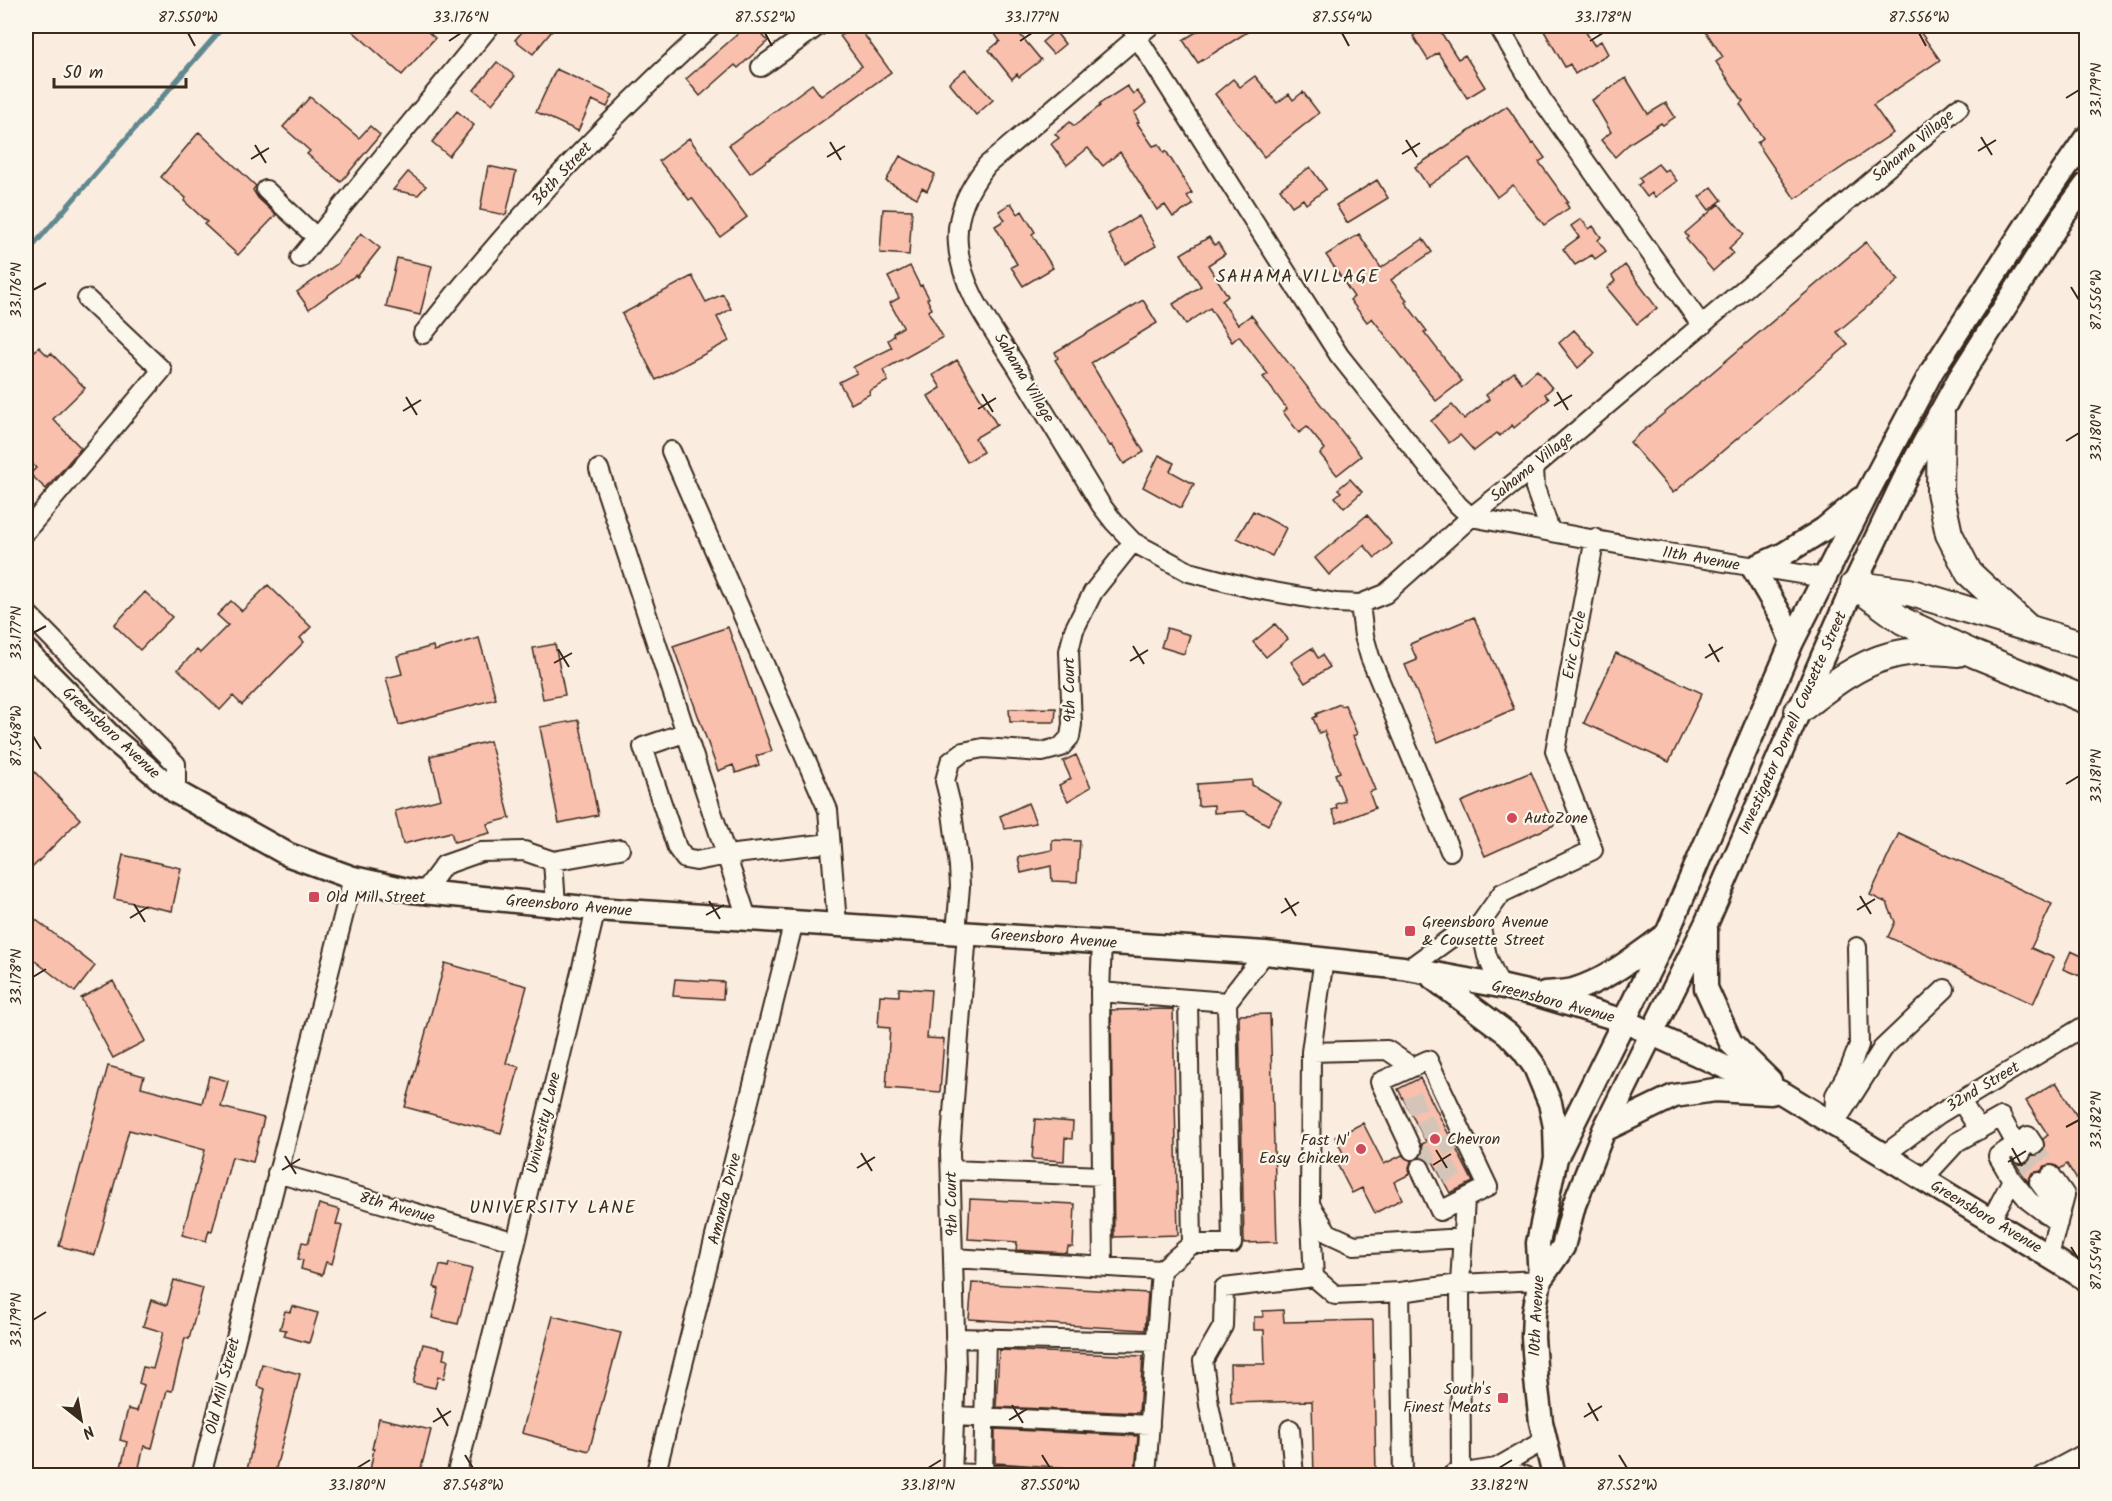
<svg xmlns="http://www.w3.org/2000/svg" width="2112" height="1501" viewBox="0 0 2112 1501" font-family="Kalam,sans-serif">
  <rect width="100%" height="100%" fill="#fbece0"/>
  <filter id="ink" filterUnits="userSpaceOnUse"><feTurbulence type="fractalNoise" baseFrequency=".0167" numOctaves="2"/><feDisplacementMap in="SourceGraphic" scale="12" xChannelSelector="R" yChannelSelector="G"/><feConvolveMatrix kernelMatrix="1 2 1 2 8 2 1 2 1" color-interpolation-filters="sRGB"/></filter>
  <g filter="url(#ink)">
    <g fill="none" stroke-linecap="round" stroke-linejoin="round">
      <path stroke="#61888f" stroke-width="5" d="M26,254l198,-228"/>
    </g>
    <path fill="#f9c0ae" stroke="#3b2a1e" stroke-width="1.5" d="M347,26h74l14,12 -33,37z
      M527,26h29l-23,28 -18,-14z
      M747,26h7l14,15 -30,27 -3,-3 -35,31 -14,-17z
      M855,26h3l33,46 -141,101 -21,-28 83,-61 9,12 41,-30 -22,-30z
      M989,26h24l28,34 -22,17 -2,-3 -5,5 -23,-29 11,-9z
      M1206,26h51l-59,37 -15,-23z
      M1428,26h9l21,33 7,-4 20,32 -18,11 -29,-45 -10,7 -15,-24z
      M1554,26h28l12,19 7,-4 7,13 -33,20 -5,-10 -5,3 -21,-36z
      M1702,26h214l24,34 -67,45 20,28 -98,66 -38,-56 6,-5 -23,-34 3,-3 -27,-39 7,-5z
      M1055,31l10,13 -12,10 -11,-12z
      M497,62l18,14 -23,28 -18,-14z
      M556,69l57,26 -6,12 -15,-7 -14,31 -42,-19z
      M965,69l28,31 -17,15 -27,-32z
      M1255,76l22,27 12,-9 4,6 10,-8 16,21 -55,44 -49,-63 18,-15 7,8z
      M1626,78l22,36 18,-11 9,14 -12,8 -2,-2 -31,20 -15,14 -14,-17 10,-8 -19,-32z
      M1127,86l6,8 4,-3 9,12 -12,10 5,9 -2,1 16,23 6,-2 5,9 2,-2 26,42 -5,3 6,9 -20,12 -8,-12 -8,5 -37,-58 -17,14 -15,-18 -21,17 -16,-21 8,-6 -4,-4 15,-12 4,4 26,-20 -1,-2z
      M310,97l49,41 11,-12 10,9 -39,47 -34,-28 3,-3 -27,-24z
      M1507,106l25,38 2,-1 11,15 -6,4 29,40 -2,1 3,5 -25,17 -31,-40 -16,12 -28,-39 -41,28 -13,-19z
      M457,111l17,14 -25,31 -17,-14z
      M199,132l57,54 -3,4 5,8 18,17 -38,40 -34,-31 3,-2 -23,-21 2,-3 -25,-21z
      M689,138l58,79 -27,20 -28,-39 -3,2 -30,-39z
      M900,156l35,18 -8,17 -5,-3 -5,10 -31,-17z
      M1658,164l6,7 4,-2 9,12 -22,16 -3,-4 -5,4 -9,-12 4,-3 -3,-4z
      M488,166l28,6 -10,43 -26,-5z
      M1310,167l16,22 -20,15 -3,-5 -11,7 -12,-17z
      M408,172l18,14 -8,9 -25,-5z
      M1377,180l11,18 -41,25 -11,-18z
      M1712,187l10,13 -13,10 -10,-13z
      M1011,203l7,11 4,-3 13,21 -3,2 21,34 -30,18 -12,-19 6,-3 -22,-38 10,-6 -6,-9z
      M1719,204l25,30 -15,14 4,5 -20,18 -27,-32 2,-2 -3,-4z
      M883,209l29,1 -3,45 -29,-2z
      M1139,216l17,30 -31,18 -17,-30z
      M1581,219l8,10 4,-3 8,11 -3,3 8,11 -11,8 -3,-4 -17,10 -12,-16 16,-12 -8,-11z
      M361,233l19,15 -23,29 -1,-2 -47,34 -12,-17 40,-28z
      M1359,234l22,34 42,-29 9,13 -41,28 16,20 -2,2 22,29 -3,1 38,49 -26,20 -64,-83 -5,4 -17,-22 4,-3 -28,-42z
      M1209,237l5,8 4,-2 7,11 -17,11 20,31 -6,5 16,24 13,-10 110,141 -24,19 -17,-21 5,-5 -18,-22 -8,6 -16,-21 4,-3 -24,-32 5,-3 -29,-38 -7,6 -22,-34 -24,16 -13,-20 28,-18 -20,-32z
      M1866,242l33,38 -62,52 11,13 -175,148 -43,-51z
      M397,258l35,8 -12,49 -34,-8z
      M1625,265l32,43 -20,16 -30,-36 8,-7 -3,-5z
      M910,266l10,20 2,-1 7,13 -2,1 5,10 -4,2 15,26 -60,33 5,11 -19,10 1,3 -19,10 -12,-22 18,-9 -4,-6 39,-19 -4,-8 6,-4 -1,-3 10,-6 -13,-24 9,-5 -11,-21z
      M692,276l14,26 17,-8 8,15 -14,8 12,24 -73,39 -34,-66z
      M1143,300l14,23 -66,40 53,89 -20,12 -12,-19 -2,1 -18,-27 -37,-59 3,-2 -3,-6z
      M1574,330l21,23 -17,15 -19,-25z
      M26,341l9,10 4,-4 9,9 3,-3 34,35 -32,31 28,29 -35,41 -16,-15 6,-6 -10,-11z
      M957,360l40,65 -22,13 8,14 -16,10 -39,-66 13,-8 -8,-13z
      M1537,370l15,18 -7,6 4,5 -35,29 -2,-3 -12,11 -3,-3 -23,18 -14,-16 -11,8 -18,-22 21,-16 12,14 25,-20 -3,-4 28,-23 8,11z
      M1159,455l15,8 -4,8 24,13 -13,24 -38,-21z
      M1350,479l12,13 -18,16 -9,-11 6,-5 -3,-3z
      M1253,511l33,17 -14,28 -35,-18z
      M1367,515l25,29 -17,14 -11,-13 -35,30 -14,-17z
      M268,585l43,42 -11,11 4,4 -62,63 -9,-9 -13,14 -42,-41 19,-19 3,3 28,-28 -11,-10 14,-14 11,10z
      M145,592l27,25 -32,33 -26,-25z
      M1474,617l40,92 -76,33 -33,-77 12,-5 -7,-16z
      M1275,624l13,15 -22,18 -13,-15z
      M728,627l44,124 -16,5 3,9 -23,8 -3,-8 -15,6 -45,-125z
      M1167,628l23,7 -6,19 -23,-7z
      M479,638l17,61 -97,26 -13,-47 16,-4 -5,-18 36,-10 1,5z
      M555,644l10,51 -22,4 -10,-51z
      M1312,648l6,10 4,-3 8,12 -25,16 -14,-21z
      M1616,653l86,40 -33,69 -85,-39z
      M1340,704l1,2 4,-1 12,29 -4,2 22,54 -6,2 6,16 -38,15 -5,-13 5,-2 -1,-4 9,-3 -10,-27 5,-2 -16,-41 -5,2 -6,-15 4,-2 -1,-2z
      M1056,708l-1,14h-45l-1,-13z
      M579,720l19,95 -39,8 -19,-96z
      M490,741l20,77 -23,6 3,9 -36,9 -3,-10 -48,12 -8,-33 46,-12 -11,-43z
      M1076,755l15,32 -23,14 -9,-16 12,-6 -8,-18z
      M26,763l54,56 -54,55z
      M1531,772l23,53 -69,31 -24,-54z
      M1252,780v5l29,17 -13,23 -24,-14 -30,2v-8l-16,1 -1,-22z
      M1028,803l8,20 -31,6 -5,-13z
      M1899,833l153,71 -21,44 23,10 -21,46 -145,-67 7,-15 -8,-19 -17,-8z
      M1052,840l28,1 -3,41 -25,-1 -1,-15 -30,7 -3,-16 34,-7z
      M123,855l58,13 -9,43 -58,-12z
      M26,912l69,54 -20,26 -49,-38z
      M2071,951l15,7 -6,18 -17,-7z
      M445,963l82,23 -21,77 13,4 -18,66 -96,-26z
      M675,979l49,3 -1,17 -50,-3z
      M113,981l32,60 -32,17 -32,-60z
      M899,988l32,2 -4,48 17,1 -4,53 -54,-4 4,-60 -12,-1 2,-32 19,1z
      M1173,1009l5,226 -64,2 -3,-227z
      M1270,1014l7,228 -33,1 -5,-228z
      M108,1066l36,10 -3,11 61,16 7,-27 19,5 -7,26 43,11 -11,44 -21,-5 -20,74 -3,-1 -3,11 -24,-6 23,-85 -76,-20 -34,125 -36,-9z
      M1420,1078l53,104 -23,11 -17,-31 -3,1 -4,-4 -5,-2 2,-7 -1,-6 4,-2 -28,-53z
      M2056,1082l30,49v63l-19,-30 -7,5 -5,-4 -10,1 -4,5 -9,2 -4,9 -12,-18h9l7,-8 8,-1 4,-6 -1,-10 5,-4 -22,-34z
      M1035,1119l38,3 -1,17 -7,-1 -1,23 -32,-2z
      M1363,1123l21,41 18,-9 9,6 -2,7 1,6 -16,8 8,17 -27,14 -13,-25 -10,5 -17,-33 9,-5 -9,-18z
      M970,1199l105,5 -2,43h-5l-1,6 -51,-3 1,-8 -49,-3z
      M319,1204l21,6 -4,14 6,2 -10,38 -6,-2 -4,13 -21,-6 2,-9 -5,-1 4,-17 6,1z
      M449,1263l23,6 -14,55 -26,-6 7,-29 -5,-2 6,-22 8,2z
      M174,1280l29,8 -14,51 -4,-1 -13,53 -5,-1 -15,58 -8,-2 -7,30h-18l8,-34 -7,-2 8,-31 9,2 7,-26 -5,-2 4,-16 10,2 10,-37 -20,-6 8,-26 16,5z
      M972,1283l176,10 -3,37 -176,-11z
      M292,1306l26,7 -9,30 -25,-7 2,-6 -6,-1 5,-18 5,1z
      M1283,1310l1,12 89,-2 3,156h-62l-2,-75 -81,2 -1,-39h35l-1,-34h-10v-13h9v-6z
      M553,1316l68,17 -32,118 -67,-18z
      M423,1344l22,5 -2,10 5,1 -4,18 -6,-1 -3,11 -22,-5z
      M999,1350l144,6 -4,57 -143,-6z
      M262,1364l38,10 -26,102h-24l1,-5 -4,-1 18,-81 -8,-3z
      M379,1418l52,12 -12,46h-50l5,-27h-2z
      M995,1429l143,7 -3,36 -140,-9z"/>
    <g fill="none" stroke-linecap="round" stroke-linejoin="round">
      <path stroke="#d5c5b9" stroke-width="18" stroke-dasharray="18 9" stroke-linecap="butt" d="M1407,1107l22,-10
        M1420,1131l21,-11
        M2034,1145l17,30
        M2021,1154l18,28
        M1417,1161l36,-19
        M1441,1176l23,-12"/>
      <g stroke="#3b2a1e" stroke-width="22">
        <path id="minor" d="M1130,26l209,329 119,150 13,12 184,34 170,27
          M1150,26l-163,139c-18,23 -32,49 -29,80 3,45 36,85 59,122 28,46 56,92 84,138l13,17 19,20 56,30 62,16 85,15 24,1 25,-10 86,-77 63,-50 425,-360
          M1498,26l44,74 160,226
          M761,67l57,-41
          M266,190l51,48
          M300,258l190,-232
          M423,334c87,-111 184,-214 288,-308
          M671,451l157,359 9,114
          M1534,467l1,21 15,42
          M599,469l148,449
          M26,531l136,-161 -75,-71
          M1360,604l4,32 6,21 80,194
          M26,612l150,152v28
          M687,732l-44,15 34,101 8,11 11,2 31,-6 103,-12
          M553,861l3,44
          M424,892l20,-27 37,-13 43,-1 29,10 67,-12
          M1480,924l7,32 13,30
          M956,932l4,-45 -1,-21 -8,-61 -6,-24 5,-19 13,-10 20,-4 59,4 19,-5 9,-10 2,-13 -3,-73 5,-21 19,-38 40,-50
          M1102,942l-2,50 127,10
          M1408,969l47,-34 25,-11 22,-31 91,-43 -38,-99 40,-213
          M1100,992l3,274
          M1188,999l4,245h40l-5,-242 38,-49
          M1311,1052l76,-2 25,17
          M1961,1101l18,29
          M1835,1123l47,-74 63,-60
          M1834,1125l1,-30 15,-27 9,-23 -2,-98
          M1412,1150l-32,-68 48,-22 60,127 -48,24 -20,-43
          M2021,1154l-5,-10 12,-8 6,9
          M1884,1155l55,-41 147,-89
          M951,1170l151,6
          M277,1173l239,69
          M1923,1179l34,-37 44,-25 15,27 -18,12 14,24 -21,40
          M2012,1180l17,21 29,22
          M2039,1182l22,30
          M1311,1206l17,27 26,12 109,-7
          M2049,1256l16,-61 -14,-20
          M953,1258l208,12
          M1314,1277l-4,-72 1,-153 13,-94
          M1400,1292l3,184
          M955,1338l201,4
          M954,1416l196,9
          M1290,1429l4,47
          M1496,1468l29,8
          M1461,1472l-1,-188 5,-85
          M952,1473l74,3
          M1452,1475l44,-7 49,-28
          M201,1476l152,-598
          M456,1476l60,-234 80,-333
          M655,1476l139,-555
          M952,1476l4,-109 -6,-215 17,-219
          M983,1476l3,-138
          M1146,1476l15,-206 31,-26
          M1224,1476l-15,-71 -6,-44 20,-35 1,-38 90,-11 21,18 65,-3 60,-8 80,-4
          M2043,1476l43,-23"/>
      </g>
      <g stroke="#3b2a1e" stroke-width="27">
        <path id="major" d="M1792,642l-11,-26 -28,-48 31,-14 40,-25 36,-30
          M26,651l87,88 63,53 113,63 64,23 59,13 184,18 669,44 138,15 97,18 35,8 89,27 160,73 302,185
          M1706,929v59l25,55 39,38
          M1433,978l75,56 15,16 12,17 15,36 5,24 1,31 -18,85 2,37 -6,33 -1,24 3,43 5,42 13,54
          M1545,993c9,-1 20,-1 28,-3 34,-10 63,-34 91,-54
          M1604,1130l70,-34 41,-6 56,3
          M1556,1158l110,-222 126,-294 76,-150 64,-121 103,-159 51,-74
          M1540,1280l23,-33 11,-42 30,-75 102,-206 148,-339 50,-105 55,-101 104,-163 23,-31"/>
      </g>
      <g stroke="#3b2a1e" stroke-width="30">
        <path id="highway" d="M1941,415l-1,77 9,42 20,39 58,54
          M1854,585l49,36 71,33 112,46
          M1857,585l52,7 177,54
          M1798,711c27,-21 57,-46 91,-55 23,-7 46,-5 69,-3"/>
      </g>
      <use href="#minor" stroke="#fbf7ec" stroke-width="18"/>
      <use href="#major" stroke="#fbf7ec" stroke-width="22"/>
      <use href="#highway" stroke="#fbf7ec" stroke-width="26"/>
    </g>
  </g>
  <path fill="none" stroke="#3b2a1e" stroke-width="2" d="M188,33l7,13M765,33l7,13M1342,33l7,13M1919,33l7,13M449,41l12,-8M1020,41l12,-8M1590,41l13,-8M2066,98l13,-8M1981,137l11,18M1406,140l11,17M830,142l11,18M255,145l11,18M1978,151l18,-11M1402,154l18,-11M827,157l18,-11M251,159l18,-11M2071,287l8,13M33,290l13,-7M1557,392l11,18M982,394l11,18M406,397l11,18M1554,406l18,-11M978,409l18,-11M403,411l18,-11M2066,441l13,-8M33,633l13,-7M1709,644l10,18M1133,646l11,18M558,649l11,18M1705,658l18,-11M1130,661l18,-11M554,663l18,-10M33,736l8,13M2066,784l13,-8M1860,896l11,18M1285,898l11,18M709,901l11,18M134,904l11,18M1857,910l18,-11M1281,913l18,-11M706,915l18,-10M130,918l18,-11M33,977l13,-8M2066,1127l13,-7M2012,1148l10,18M1436,1150l11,18M861,1153l11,18M285,1156l11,18M2008,1162l18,-11M1433,1165l18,-11M857,1168l18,-11M282,1170l18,-11M2071,1247l8,13M33,1320l13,-8M1588,1403l10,18M1012,1405l11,18M437,1408l11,18M1584,1417l18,-11M1009,1420l18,-11M433,1422l18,-11M465,1455l8,13M1042,1455l8,13M1619,1455l8,13M357,1468l13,-8M928,1468l13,-8M1499,1468l13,-8"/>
  <g fill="#d1495b" stroke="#fbf7ec" stroke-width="2">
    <circle cx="1512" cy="818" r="6"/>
    <rect x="308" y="891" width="12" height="12" rx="3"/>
    <rect x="1404" y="925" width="12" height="12" rx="3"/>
    <circle cx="1435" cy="1139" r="6"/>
    <circle cx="1361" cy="1149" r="6"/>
    <rect x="1497" y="1392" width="12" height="12" rx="3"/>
  </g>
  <g text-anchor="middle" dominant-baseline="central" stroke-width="4.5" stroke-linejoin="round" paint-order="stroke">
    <g font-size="16" fill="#3b2a1e" stroke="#fbf7ec">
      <text transform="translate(1913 146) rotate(-40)">Sahama Village</text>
      <text transform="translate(562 174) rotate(-47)">36th Street</text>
      <text transform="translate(1024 378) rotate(59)">Sahama Village</text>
      <text transform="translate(1532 467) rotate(-39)">Sahama Village</text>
      <text transform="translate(1701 559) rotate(10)">11th Avenue</text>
      <text transform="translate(1575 645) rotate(-79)">Eric Circle</text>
      <text transform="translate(1070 690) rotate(-91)">9th Court</text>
      <text transform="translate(1793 723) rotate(-66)">Investigator Dornell Cousette Street</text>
      <text transform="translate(111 733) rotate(43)">Greensboro Avenue</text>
      <text transform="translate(569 906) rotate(5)">Greensboro Avenue</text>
      <text transform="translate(1054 939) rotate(4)">Greensboro Avenue</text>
      <text transform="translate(1553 1002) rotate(15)">Greensboro Avenue</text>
      <text transform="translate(1983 1087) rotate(-31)">32nd Street</text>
      <text transform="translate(544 1123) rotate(-77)">University Lane</text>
      <text transform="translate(725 1199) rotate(-76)">Amanda Drive</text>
      <text transform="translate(952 1204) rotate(-91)">9th Court</text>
      <text transform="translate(397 1208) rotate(16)">8th Avenue</text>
      <text transform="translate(1986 1217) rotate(31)">Greensboro Avenue</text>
      <text transform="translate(1537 1316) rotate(-87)">10th Avenue</text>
      <text transform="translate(223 1386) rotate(-76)">Old Mill Street</text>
    </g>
    <g font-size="16" fill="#3b2a1e" stroke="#fbf7ec" text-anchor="start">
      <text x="1524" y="818">AutoZone</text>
      <text x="326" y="897">Old Mill Street</text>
      <text x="1422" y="922">Greensboro Avenue<tspan x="1422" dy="18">&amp; Cousette Street</tspan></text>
      <text x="1447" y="1139">Chevron</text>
      <text x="1349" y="1140" text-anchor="end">Fast N'<tspan x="1349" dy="18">Easy Chicken</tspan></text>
      <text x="1491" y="1389" text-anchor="end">South's<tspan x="1491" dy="18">Finest Meats</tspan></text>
    </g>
    <g font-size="18" letter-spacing="1.5" fill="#3b2a1e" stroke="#fbf7ec">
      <text x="1298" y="277">SAHAMA VILLAGE</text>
      <text x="553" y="1208">UNIVERSITY LANE</text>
    </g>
  </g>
  <rect width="2112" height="1501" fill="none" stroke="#fbf7ec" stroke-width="66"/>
  <g transform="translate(81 1420) rotate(149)" stroke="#fbf7ec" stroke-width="4.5" paint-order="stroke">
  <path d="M0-4.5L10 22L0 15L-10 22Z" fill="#3b2a1e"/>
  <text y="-9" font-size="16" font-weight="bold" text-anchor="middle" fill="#3b2a1e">N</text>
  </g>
  <path d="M54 78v9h132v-9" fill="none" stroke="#3b2a1e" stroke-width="3"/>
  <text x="63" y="78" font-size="18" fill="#3b2a1e" stroke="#fbf7ec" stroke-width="4.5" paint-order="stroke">50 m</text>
  <rect x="33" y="33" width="2046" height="1435" fill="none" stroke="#3b2a1e" stroke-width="2"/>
  <g font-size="15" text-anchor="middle" fill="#3b2a1e">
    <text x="188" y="22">87.550°W</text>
    <text x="461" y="22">33.176°N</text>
    <text x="765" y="22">87.552°W</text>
    <text x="1032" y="22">33.177°N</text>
    <text x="1342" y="22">87.554°W</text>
    <text x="1603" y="22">33.178°N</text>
    <text x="1919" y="22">87.556°W</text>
    <text transform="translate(2096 90) rotate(-90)" y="5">33.179°N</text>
    <text transform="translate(16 290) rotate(-90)" y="5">33.176°N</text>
    <text transform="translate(2096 300) rotate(-90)" y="5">87.556°W</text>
    <text transform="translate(2096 433) rotate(-90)" y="5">33.180°N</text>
    <text transform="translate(16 633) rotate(-90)" y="5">33.177°N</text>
    <text transform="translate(16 736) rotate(-90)" y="5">87.548°W</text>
    <text transform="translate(2096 776) rotate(-90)" y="5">33.181°N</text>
    <text transform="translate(16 977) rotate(-90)" y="5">33.178°N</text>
    <text transform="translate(2096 1120) rotate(-90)" y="5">33.182°N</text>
    <text transform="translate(2096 1260) rotate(-90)" y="5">87.554°W</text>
    <text transform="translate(16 1320) rotate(-90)" y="5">33.179°N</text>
    <text x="357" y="1490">33.180°N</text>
    <text x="473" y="1490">87.548°W</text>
    <text x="928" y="1490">33.181°N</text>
    <text x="1050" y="1490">87.550°W</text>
    <text x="1499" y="1490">33.182°N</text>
    <text x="1627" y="1490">87.552°W</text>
  </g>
</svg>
